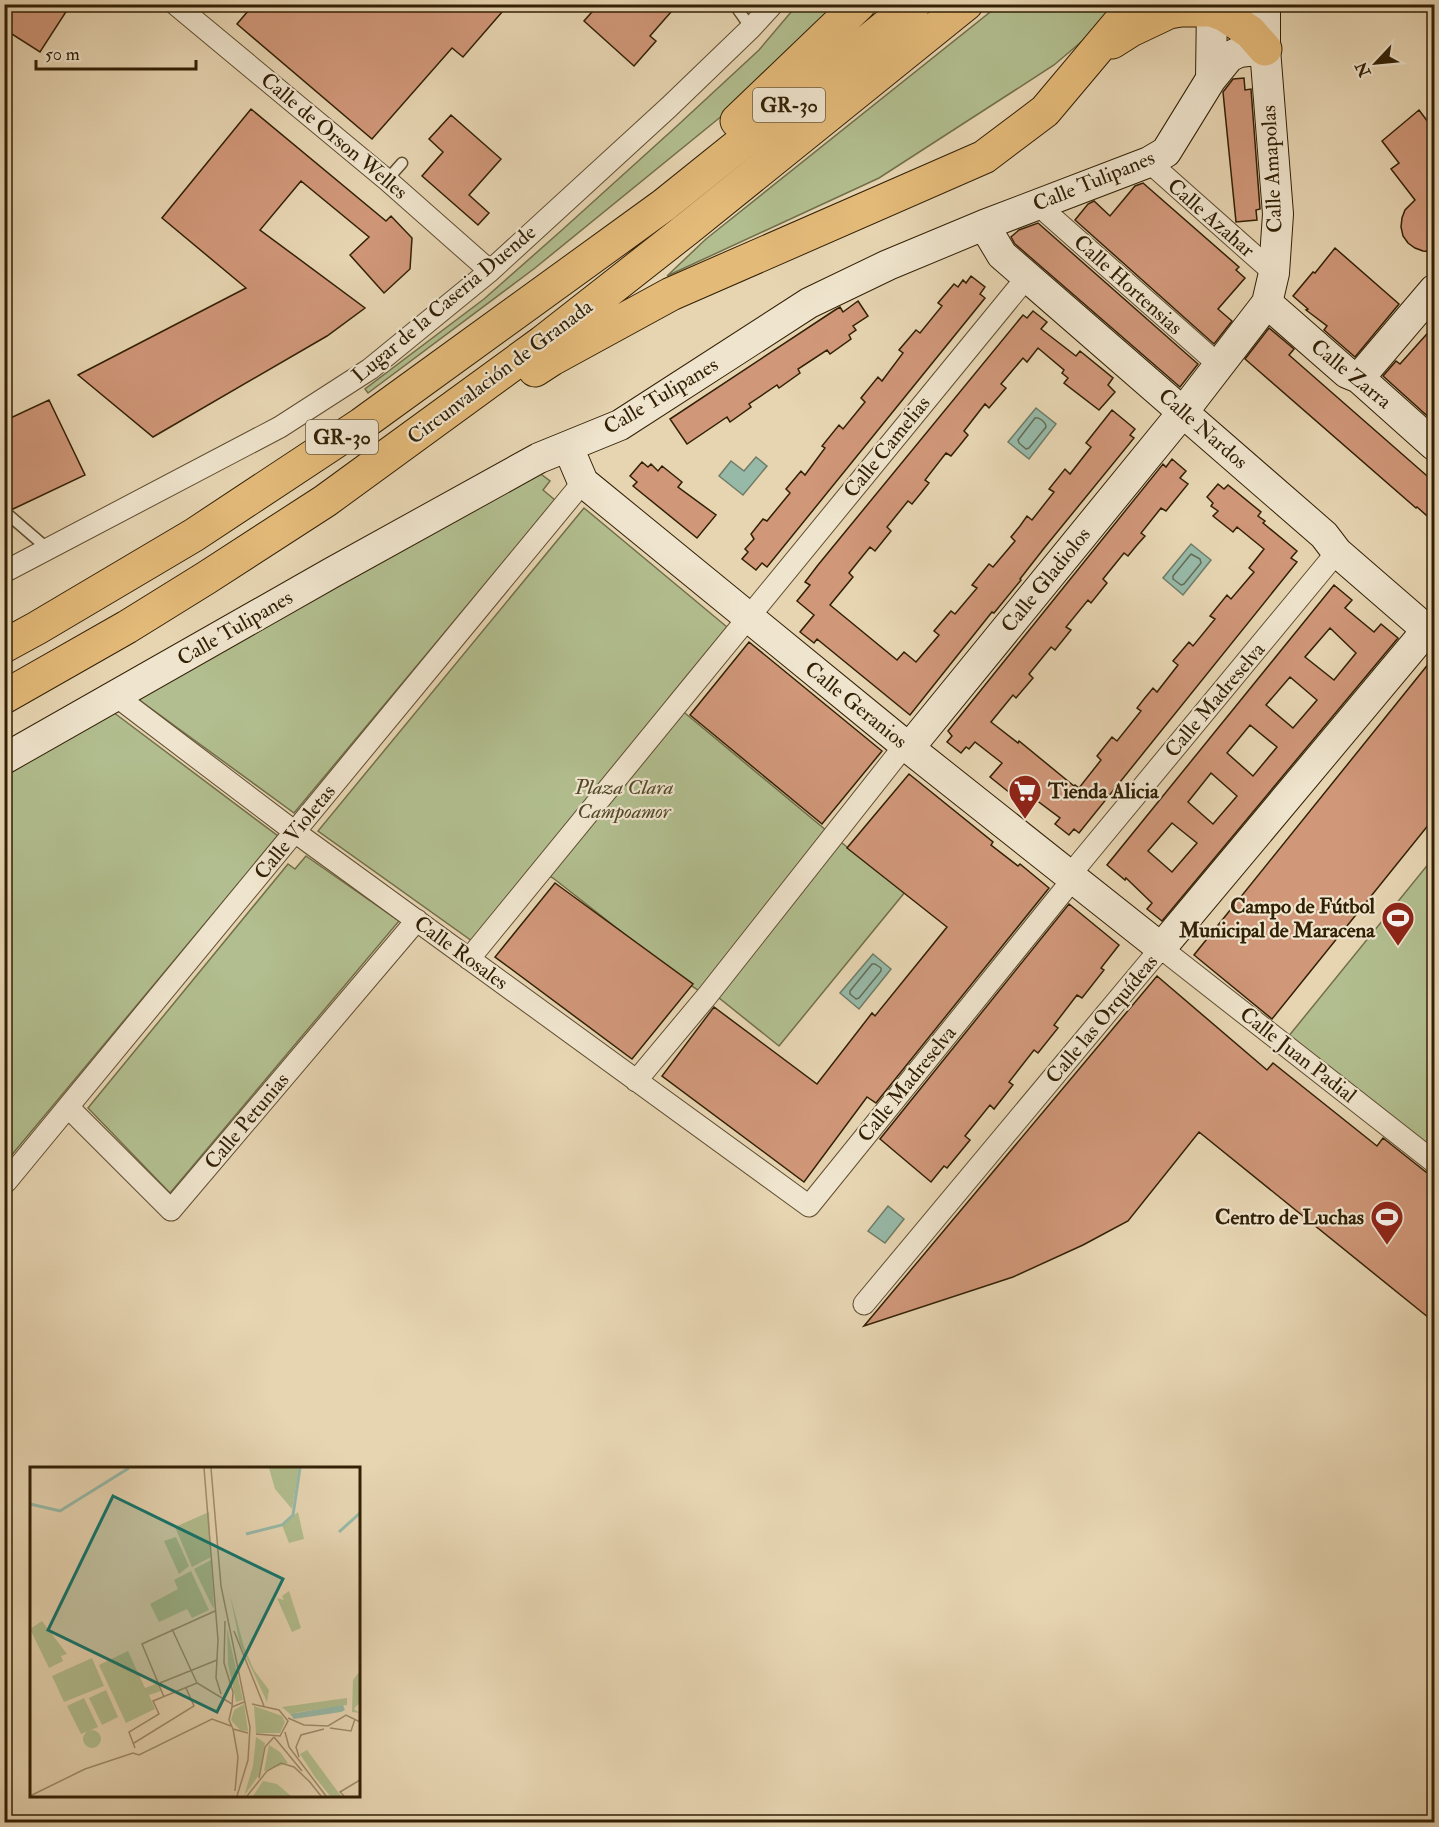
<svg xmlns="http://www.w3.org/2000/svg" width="1439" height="1827" viewBox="0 0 1439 1827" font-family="'IM FELL Double Pica',serif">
  <rect width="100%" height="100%" fill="#e7d5b2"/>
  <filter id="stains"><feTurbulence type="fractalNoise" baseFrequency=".00333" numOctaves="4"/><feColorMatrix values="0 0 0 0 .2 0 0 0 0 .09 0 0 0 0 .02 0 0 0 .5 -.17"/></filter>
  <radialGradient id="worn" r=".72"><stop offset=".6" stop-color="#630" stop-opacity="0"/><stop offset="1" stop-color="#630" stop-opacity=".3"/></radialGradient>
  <path fill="#b2be8f" stroke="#726f4a" stroke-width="1.5" d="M797,5h50l-97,88 -215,175 -167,125 -3,-4 119,-90 78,-69 116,-105 81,-75z
    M999,5h114l-19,26 -40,34 -175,113 -212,98 39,-37z
    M538,472l12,9 -7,9 12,10 -261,313 -156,-114z
    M584,508l143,119 -59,72 165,137 72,56 -126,154 -60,-48 -12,-2 -20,-13 -134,-105 -20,-12 -61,75 -154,-110z
    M113,712l165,124 -268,321 -6,-5v-378z
    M306,856l93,65 -229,272 -82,-85 200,-244 7,5z
    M1434,857v299l-146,-119z"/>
  <path fill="#97b9a8" stroke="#6f7c67" stroke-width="1.5" d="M1036,408l20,16 -27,35 -21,-17z
    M756,457l11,9 -24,29 -24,-19 12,-15 13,10z
    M1191,544l20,16 -28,35 -20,-17z
    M873,954l18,15 -32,40 -19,-16z
    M888,1206l16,13 -19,24 -17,-12z"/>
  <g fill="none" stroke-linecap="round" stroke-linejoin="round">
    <path stroke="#646c56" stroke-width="1.5" d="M1035,418c4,-1 11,4 11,9l-17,21 -3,1 -7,-6 -1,-3z
      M1191,554l9,5 1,4 -17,21 -3,1 -8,-6v-3z
      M872,964h3l6,4v3l-22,27 -3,1 -6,-5v-3z"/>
  </g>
  <path fill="#d09779" stroke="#322005" stroke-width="1.5" fill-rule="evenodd" d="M4,4h67l-31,48 -36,-23z
    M254,4h255l-46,53 -11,-9 -80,91 -135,-115z
    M599,4h79l-28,32 6,5 -22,25 -50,-45z
    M1244,78l1,12 6,-1 9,120 -4,1 1,10 -21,2 -13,-130 10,-13z
    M251,109l135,112 5,-5 21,22 -2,31 -26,24 -34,-38 19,-18 -68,-56 -41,49 105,78 -38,28 -174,101 -75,-62 168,-87 -84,-70z
    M1419,110l15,20v122l-11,-1 -8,-3 -7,-5 -5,-7 -2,-9 1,-9 3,-8 10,-10 -24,-31 8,-6 -17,-22z
    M451,115l50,44 -32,36 20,18 -11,12 -56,-49 21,-24 -14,-13z
    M1143,183l96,84 -3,3 9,8 -27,31 14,12 -18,23 -139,-124 13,-16 6,-3 16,15 25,-30z
    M1038,223l160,141 -18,23 -165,-143 -4,-7 8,-7z
    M1335,248l64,56 -44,53 -31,-27 3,-4 -21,-16 2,-1 -15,-13 20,-24 2,1z
    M971,276l14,11 -5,7 5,4 -218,269 -5,-4 -6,7 -14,-11 6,-7 -3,-3 9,-10 -3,-5 12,-15 4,2 23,-28 -4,-4 15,-18 4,4 20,-27 -3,-2 17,-21 4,4 22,-27 -4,-4 17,-21 4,4 21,-28 -4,-3 17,-20 4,3 22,-27 -4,-3 16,-19 4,3 5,-7 3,3z
    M858,301l10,15 -15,10 3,4 -7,5 2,4 -21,15 -3,-4 -29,19 2,4 -21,15 -2,-3 -28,19 2,3 -21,15 -3,-5 -40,27 -17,-25 165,-109 5,-3 3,5z
    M1033,311l14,11 -6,7 35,27 4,-5 33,27 -5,7 7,7 -16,18 -35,-27 4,-5 -6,-5 2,-3 -26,-22 -11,14 -4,-4 -22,26 5,4 -17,20 -4,-4 -21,27 4,4 -8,10 -9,11 -5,-3 -21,27 4,3 -8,10 -9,11 -4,-3 -21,26 4,4 -16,20 -5,-4 -21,26 4,4 -23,28 67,55 7,-8 12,10 23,-27 -5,-4 17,-20 4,3 22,-26 -5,-3 17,-21 4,3 22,-26 -4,-4 9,-11 7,-10 5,4 22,-28 -5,-3 16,-20 5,5 21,-27 -5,-4 26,-33 23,19 -5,6 4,3 -89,109 -25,32 1,1 -27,33 -2,-1 -82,103 -93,-76 -3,4 -14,-11 14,-17 -17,-14 13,-16 -5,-3 13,-17 205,-250 4,3z
    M1434,326v96l-51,-46 13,-15 4,3z
    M1269,328l25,21 -5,6 145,127v40l-17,-15 -1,1 -171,-149z
    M49,400l36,75 -72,34 -9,-8v-80z
    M1172,459l14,12 -6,7 8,6 -22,27 -5,-3 -20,25 4,3 -8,9 -9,11 -4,-3 -21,26 4,4 -16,20 -3,-3 -22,27 5,3 -16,20 -4,-3 -22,27 4,4 -17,20 -3,-3 -22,27 27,21 1,-2 55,45 1,-1 4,3 22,-28 -4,-4 15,-19 5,4 24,-30 -4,-3 7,-9 9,-11 4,4 21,-27 -5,-4 16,-19 4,4 22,-27 -5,-3 17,-21 4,4 23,-27 -5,-4 15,-19 -27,-22 -4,5 -20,-16 5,-5 -7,-5 2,-3 -6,-6 11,-13 6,5 4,-4 33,27 -3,4 7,5 -2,2 34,28 -6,7 6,4 -218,271 -5,-4 -5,6 -14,-11 5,-6 -28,-21 -7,8 -35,-28 12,-14 -27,-21 -6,7 -3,-2 -5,6 -14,-11 5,-6 -4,-5 215,-267 3,3z
    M642,462l6,5 3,-3 7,7 4,-5 20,16 -4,5 38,28 -19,23 -64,-52 4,-4 -7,-6z
    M1334,585l18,15 -7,8 29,24 7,-8 17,14 -236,283 -15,-12 5,-6 -26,-25 -1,2 -18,-15zM1330,628l26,25 -22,27 -29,-23zM1290,677l27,23 -24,28 -27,-23zM1250,725l27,22 -24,29 -26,-23zM1211,773l26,23 -24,28 -25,-22zM1172,823l25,20 -25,29 -24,-21z
    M749,642l133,109 -60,73 -132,-109z
    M1434,657v161l-162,201 -78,-64z
    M909,774l84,68 -2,3 27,21 2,-2 29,24 -173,215 -9,-6 -63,85 -142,-106 52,-69 103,77 55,-71 3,3 72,-89 -100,-79z
    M555,883l138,101 -61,75 -137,-102z
    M1069,904l50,41 -18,23 3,2 -22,28 -5,-3 -23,30 4,3 -20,25 -4,-3 -25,32 4,3 -19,24 -4,-4 -25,31 5,4 -23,28 -3,-2 -13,16 -51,-43z
    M1157,976l110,94 6,-7 104,83 6,-8 43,34 8,2v148l-235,-190 -71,89 -45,24 -70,32 -149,49z"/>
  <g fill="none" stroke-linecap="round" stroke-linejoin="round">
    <g stroke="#5f4d30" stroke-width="13">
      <path id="lane" d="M734,4l17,24
        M387,180l15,-17
        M4,511l44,38"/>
    </g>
    <g stroke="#5f4d30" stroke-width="23">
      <path id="street" d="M175,4l212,176 103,91
        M1149,162l125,111
        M1037,204l182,161
        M4,572l276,-145 90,-58 120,-98 179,-164 82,-79 22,-24
        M116,696l179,136 514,374 264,-327
        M1069,876l268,-324
        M469,959l558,-682
        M636,1081l71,-85 198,-251
        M68,1107l103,103 246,-290
        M4,1181l2,1 577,-700
        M864,1304l297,-356 273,214"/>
    </g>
    <g stroke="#322005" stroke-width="32">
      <path id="secondary" d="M1211,79l1,-75
        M984,225l18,30 322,280 13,17 90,78
        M1267,303l80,70 12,5 75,67
        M1359,378l75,-88
        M568,447l15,35 322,263 256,203 266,-318 7,-3
        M909,748l274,-336 84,-109 7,-30 4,-59 -13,-165v-45
        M4,759l329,-187 206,-114 81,-33 189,-122 79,-38 96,-40 165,-63 17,-10 45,-73 18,-22 10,-5 26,-3"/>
    </g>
    <g stroke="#322005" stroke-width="35">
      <path id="highway" d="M1112,42l19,-12 38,-18 12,-2h31l13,5 25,17 15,17
        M737,121l122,-117
        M535,370l17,-11 119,-65 313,-137 61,-46 90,-107
        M4,646l33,-18 157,-93 168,-111 302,-219 250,-201
        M4,697l123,-70 79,-49 119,-77 218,-159 144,-113 279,-225"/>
    </g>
    <use href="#lane" stroke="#efe4cd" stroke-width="10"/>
    <use href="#street" stroke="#efe4cd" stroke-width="21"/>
    <use href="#secondary" stroke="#efe4cd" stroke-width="30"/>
    <use href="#highway" stroke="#e4ba79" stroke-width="33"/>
  </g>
  <defs>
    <g id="supermarket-pin" transform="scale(1.725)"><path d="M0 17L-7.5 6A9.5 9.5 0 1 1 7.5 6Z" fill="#8f2418" stroke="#efe4cd"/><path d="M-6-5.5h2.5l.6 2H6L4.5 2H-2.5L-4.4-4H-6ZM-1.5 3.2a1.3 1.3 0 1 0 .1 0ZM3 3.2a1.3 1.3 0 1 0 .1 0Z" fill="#fff"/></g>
    <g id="stadium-pin" transform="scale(1.725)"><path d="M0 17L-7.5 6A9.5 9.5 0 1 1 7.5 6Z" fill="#8f2418" stroke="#efe4cd"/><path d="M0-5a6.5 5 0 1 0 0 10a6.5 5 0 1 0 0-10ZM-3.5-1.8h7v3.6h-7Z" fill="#fff"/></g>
  </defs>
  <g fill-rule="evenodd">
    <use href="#supermarket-pin" x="1025" y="791"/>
    <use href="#stadium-pin" x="1398" y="918"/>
    <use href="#stadium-pin" x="1387" y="1217"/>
  </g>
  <g text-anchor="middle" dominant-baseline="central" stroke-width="4.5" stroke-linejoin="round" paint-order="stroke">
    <g fill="#efe4cd" stroke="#6b5b41" stroke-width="1.5">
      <rect x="753" y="88" width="72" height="34" rx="4.5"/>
      <rect x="306" y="420" width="72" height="34" rx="4.5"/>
    </g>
    <g font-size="20" font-weight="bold" fill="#322005">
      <text x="789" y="105">GR-30</text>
      <text x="342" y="437">GR-30</text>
    </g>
    <g font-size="21" fill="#322005" stroke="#efe4cd">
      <text transform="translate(334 136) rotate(40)">Calle de Orson Welles</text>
      <text transform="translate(1272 169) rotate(-93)">Calle Amapolas</text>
      <text transform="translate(1094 181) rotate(-22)">Calle Tulipanes</text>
      <text transform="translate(1211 218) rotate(41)">Calle Azahar</text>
      <text transform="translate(1128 285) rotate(42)">Calle Hortensias</text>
      <text transform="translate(444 304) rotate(-40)">Lugar de la Caseria Duende</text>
      <text transform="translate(500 372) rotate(-37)">Circunvalación de Granada</text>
      <text transform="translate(1351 374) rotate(39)">Calle Zarra</text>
      <text transform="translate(661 396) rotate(-31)">Calle Tulipanes</text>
      <text transform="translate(1203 429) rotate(41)">Calle Nardos</text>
      <text transform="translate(887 447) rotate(-51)">Calle Camelias</text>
      <text transform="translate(1046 580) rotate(-51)">Calle Gladiolos</text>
      <text transform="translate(235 628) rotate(-30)">Calle Tulipanes</text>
      <text transform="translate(1215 700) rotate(-50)">Calle Madreselva</text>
      <text transform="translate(856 705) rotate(39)">Calle Geranios</text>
      <text transform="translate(295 832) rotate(-51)">Calle Violetas</text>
      <text transform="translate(461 953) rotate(36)">Calle Rosales</text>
      <text transform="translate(1102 1019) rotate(-50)">Calle las Orquídeas</text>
      <text transform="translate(1298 1055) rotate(38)">Calle Juan Padial</text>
      <text transform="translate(907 1084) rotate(-51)">Calle Madreselva</text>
      <text transform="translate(247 1121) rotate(-50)">Calle Petunias</text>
    </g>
    <g font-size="21" font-style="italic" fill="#524828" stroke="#efe4cd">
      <text x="624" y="787">Plaza Clara<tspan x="624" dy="24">Campoamor</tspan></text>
    </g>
    <g font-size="21" font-weight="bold" fill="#322005" stroke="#efe4cd" text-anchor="end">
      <text x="1048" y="791" text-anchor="start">Tienda Alicia</text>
      <text x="1375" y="906">Campo de Fútbol<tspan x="1375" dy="24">Municipal de Maracena</tspan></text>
      <text x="1364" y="1217">Centro de Luchas</text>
    </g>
  </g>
  <g transform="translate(30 1467)">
    <rect width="330" height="330" fill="#e7d5b2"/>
    <path d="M239,1h30l-7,41 -17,-20zM179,45l2,45 -19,10 -17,-40zM268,45l6,27 -15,4 -7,-18zM146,70l13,29 -10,8 -15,-33zM181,93l3,47 -1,1 -19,-39zM161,104l18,39 -17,8 -5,-9 -28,13 -9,-18 28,-15 -4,-9zM259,124l12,37 -9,4 -15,-34 7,2 -2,-4zM200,128l14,52 10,23 15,20 -2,12 -27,-58zM12,154l25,33 -6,2 2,5 -14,7 -19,-39zM197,161l16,72 -7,2 -8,-38zM98,184l17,37 13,-5 3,8 -12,4 6,14 -29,14 -27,-58zM62,191l12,28 -40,16 -12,-26zM330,204v31l-6,7 6,4 -8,-1 1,-32zM76,223l12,27 -16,8 -13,-27zM54,231l14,29 -17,7 -14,-28zM317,231v7l-47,7 -10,2 -8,-7zM214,237l4,27 -8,-1 -9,-10 3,-10zM224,239l28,10 3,6 -5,11h-24zM53 272a9 9 0 1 1 18 0a9 9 0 1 1-18 0ZM226,270l9,6 -6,32 -15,21 9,-30zM239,278l11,7 8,11 -24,8zM277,283l34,46h-11l-15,-19 -15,-23zM233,314l14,3 14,12h-38z" fill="#b2be8f"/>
    <path d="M313,238l2,5 -4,2 -47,7 -4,-5z" fill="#97b9a8"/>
    <path fill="none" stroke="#97b9a8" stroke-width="3" d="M0,37l30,7 69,-43M309,65l21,-19M216,67l36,-9 11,-10 7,-47"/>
    <path fill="none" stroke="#9f8d6d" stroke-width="1.5" d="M174,1l14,172 -2,38 5,16M181,1l10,118 29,141 -2,33 -11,36M195,154l-1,42 9,29 -1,15M142,162l25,54 35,21M204,164l30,75M130,216l57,-23M134,230l-22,-53 73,-33M214,235l-12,5 -3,13 4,9 15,4M222,237l27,6 9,11 -8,15 -24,-2M258,251l16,7 24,1 18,-11 14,7M300,261l21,3 4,-12M203,262l5,28 -3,34M255,265l4,15 37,49M244,270l28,34M104,276l60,-37 -8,-18M105,281l-6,-16 30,-18 -6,-13 44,-18M269,290l-3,-10 5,-12 23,-6M229,311l6,-31 9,-10M279,314l12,15M0,329l55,-27 48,-16 6,2 73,-36 19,7M217,329l20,-25 14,-8 13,4 17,16M314,329l-4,-4 20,-12"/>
    <path fill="#0f766e" fill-opacity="0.15" stroke="#0f766e" stroke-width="3" d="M83,29l170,83 -66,133 -169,-82z"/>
    <rect width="330" height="330" fill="none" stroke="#322005" stroke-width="3"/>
  </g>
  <rect width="1439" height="1827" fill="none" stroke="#e7d5b2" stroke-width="24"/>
  <rect x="6" y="6" width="1427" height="1815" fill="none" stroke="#322005" stroke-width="3"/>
  <rect x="12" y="12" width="1415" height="1803" fill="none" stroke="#322005" stroke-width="1.5"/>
  <g transform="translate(1376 63) rotate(244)" stroke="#efe4cd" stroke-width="4.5" paint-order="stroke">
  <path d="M0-4.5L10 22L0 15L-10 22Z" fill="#322005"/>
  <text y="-9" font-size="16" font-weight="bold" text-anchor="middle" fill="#322005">N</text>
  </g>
  <path d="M36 60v9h160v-9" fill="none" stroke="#322005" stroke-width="3"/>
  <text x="45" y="60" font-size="18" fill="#322005" stroke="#efe4cd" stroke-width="4.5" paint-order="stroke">50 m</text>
  <rect width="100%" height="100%" filter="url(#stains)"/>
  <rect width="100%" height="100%" fill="url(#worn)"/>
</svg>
